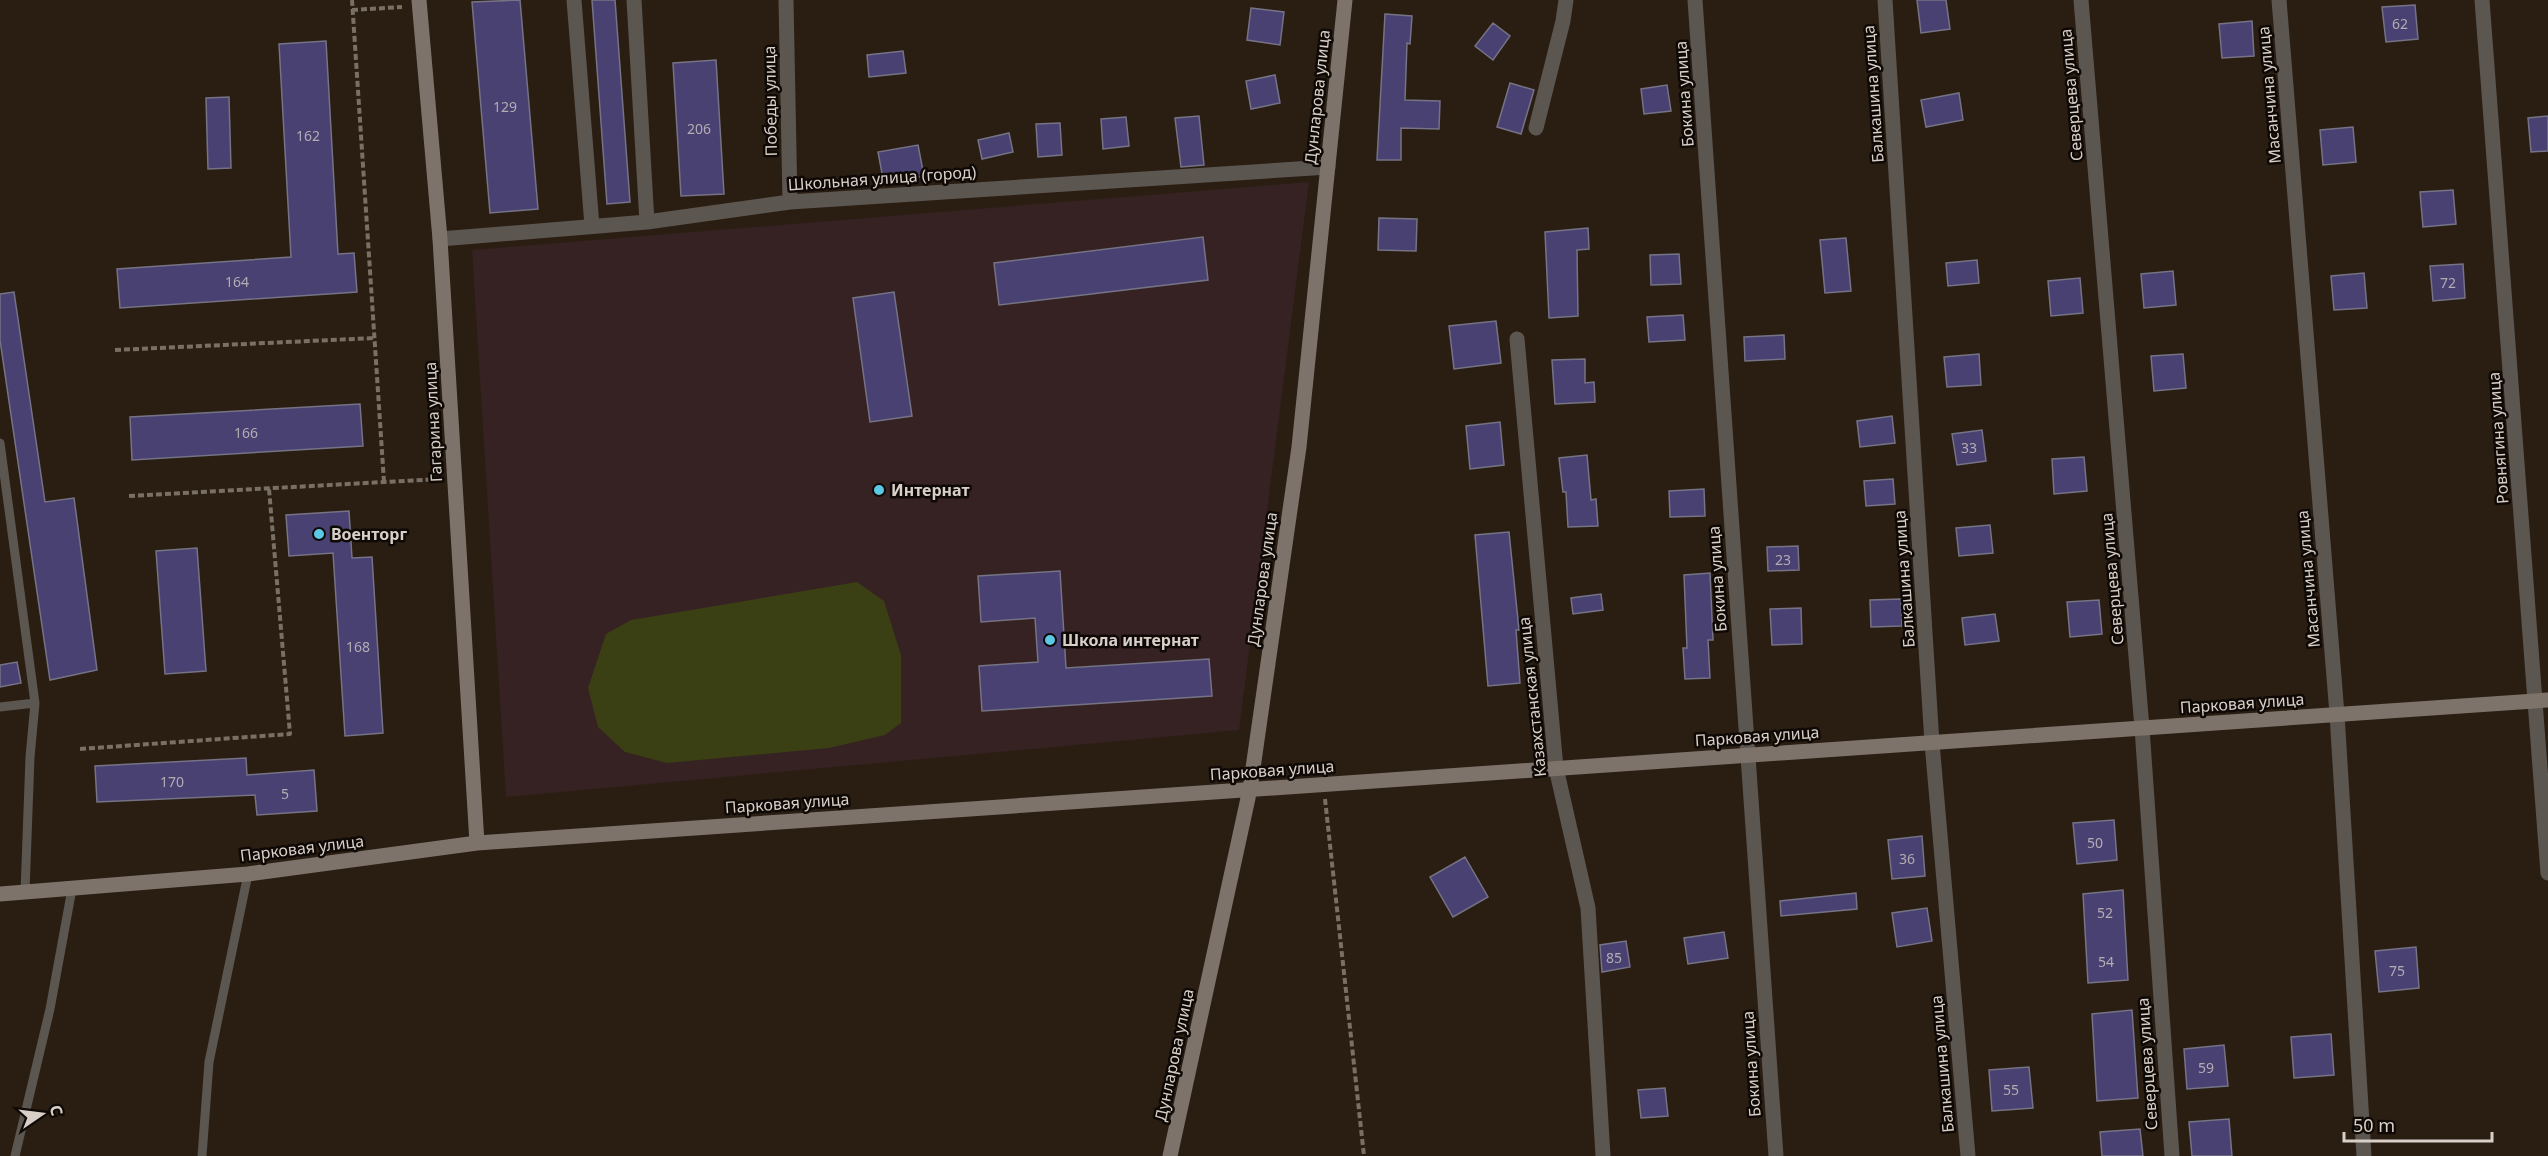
<svg xmlns="http://www.w3.org/2000/svg" width="2548" height="1156" viewBox="0 0 2548 1156" font-family="'Noto Sans',sans-serif">
  <rect width="100%" height="100%" fill="#2a1e13"/>
  <path fill="#362222" d="M1309,182l-70,548 -733,67 -34,-547z"/>
  <path fill="#3a3f14" d="M857,582l27,19 17,54v68l-16,12 -56,13 -162,15 -42,-11 -27,-25 -10,-39 18,-54 25,-14z"/>
  <path fill="#484171" stroke="#757385" stroke-width="1.5" d="M520,0l18,209 -48,4 -18,-211z
    M592,0h23l15,202 -23,2z
    M1917,0h29l4,29 -29,4z
    M2415,5l3,34 -32,3 -4,-35z
    M1251,8l33,4 -4,33 -33,-5z
    M1385,14l27,2 -2,28 -3,-1 -2,57 35,1 -1,28 -38,-1v32h-24z
    M2252,21l2,35 -32,2 -3,-34z
    M1493,23l17,13 -17,24 -18,-14z
    M326,41l12,213 16,-1 3,39 -237,16 -3,-39 174,-12 -12,-213z
    M903,51l3,22 -37,4 -2,-22z
    M716,60l8,134 -43,2 -8,-133z
    M1275,75l5,28 -29,6 -5,-28z
    M1510,83l24,7 -13,44 -24,-7z
    M1667,85l4,26 -27,3 -3,-25z
    M1959,93l4,27 -37,7 -5,-27z
    M229,97l2,71 -23,1 -2,-71z
    M1199,116l5,49 -23,2 -6,-49z
    M2548,116v35l-17,1 -3,-34z
    M1126,117l3,29 -26,3 -2,-30z
    M1060,123l2,32 -24,2 -2,-33z
    M2353,127l3,35 -33,3 -3,-35z
    M1009,133l4,19 -31,7 -4,-19z
    M918,145l6,31 -40,8 -6,-32z
    M2453,190l3,34 -33,3 -3,-35z
    M1379,218l38,1 -1,32 -38,-1z
    M1588,228l1,21 -12,1 1,66 -29,2 -4,-86z
    M1203,237l5,43 -209,25 -5,-42z
    M1846,238l5,53 -26,2 -5,-53z
    M1679,254l2,30 -30,1 -1,-30z
    M1977,260l2,23 -31,3 -2,-23z
    M2463,264l2,34 -32,3 -3,-35z
    M2173,271l3,34 -32,3 -3,-34z
    M2364,273l3,35 -33,2 -3,-34z
    M2080,278l3,35 -32,3 -3,-35z
    M14,292l31,210 29,-4 23,172 -47,10 -50,-340v-46z
    M894,292l18,124 -42,6 -17,-124z
    M1683,315l2,25 -36,2 -2,-25z
    M1496,321l5,42 -47,6 -5,-43z
    M1784,335l1,24 -40,2 -1,-24z
    M1979,354l2,31 -34,2 -3,-30z
    M2183,354l3,34 -32,3 -3,-35z
    M1585,359v24l9,-1 1,20 -40,2 -3,-44z
    M360,404l3,42 -231,14 -2,-43z
    M1892,416l3,27 -35,4 -3,-26z
    M1500,422l4,43 -34,4 -4,-43z
    M1982,430l4,31 -29,4 -5,-31z
    M1587,455l4,45 5,-1 2,27 -30,1 -2,-35h-3l-4,-34z
    M2084,457l3,34 -33,3 -2,-35z
    M1893,479l2,25 -29,2 -2,-25z
    M1704,489l1,27 -35,1 -1,-26z
    M349,511l3,47 20,-1 11,176 -38,3 -12,-183 -44,3 -3,-41z
    M1990,525l3,28 -34,3 -3,-28z
    M1509,532l10,98h-3l4,53 -32,3 -13,-151z
    M1798,546l1,24 -31,1 -1,-24z
    M197,548l9,123 -41,3 -9,-123z
    M1060,571l6,97 143,-9 3,37 -230,15 -3,-45 59,-4 -3,-44 -54,4 -3,-46z
    M1710,573l3,67h-5l2,38 -25,1 -2,-31h4l-3,-73z
    M1601,594l2,16 -30,4 -2,-16z
    M1901,599l1,27 -31,1 -1,-27z
    M2099,600l3,34 -32,3 -3,-35z
    M1801,608l1,36 -30,1 -2,-36z
    M1995,614l4,27 -34,4 -3,-27z
    M17,662l4,21 -21,4v-22z
    M246,758l1,17 67,-5 3,41 -60,4 -2,-20 -158,7 -2,-36z
    M2114,820l3,40 -40,4 -4,-41z
    M1922,836l3,40 -33,3 -4,-39z
    M1465,857l23,40 -35,20 -23,-40z
    M2123,890l5,90 -40,3 -5,-89z
    M1856,893l1,16 -76,7 -1,-15z
    M1927,908l5,33 -35,6 -5,-34z
    M1724,932l4,26 -40,6 -4,-26z
    M1626,941l4,26 -28,5 -2,-27z
    M2416,947l3,41 -40,4 -4,-41z
    M2132,1010l6,88 -41,3 -5,-87z
    M2331,1034l3,41 -40,3 -3,-41z
    M2224,1045l4,41 -41,3 -3,-40z
    M2029,1067l4,41 -41,3 -3,-41z
    M1665,1088l3,28 -27,2 -3,-28z
    M2229,1119l3,37h-40l-3,-34z
    M2140,1129l3,27h-41l-2,-24z"/>
  <g fill="none" stroke-linecap="round" stroke-linejoin="round">
    <path stroke="#796f65" stroke-width="4" stroke-dasharray="6 3" stroke-linecap="butt" d="M352,0l32,482
      M352,10l50,-3
      M115,350l260,-12
      M129,496l310,-17
      M80,749l210,-15 -21,-245
      M1325,799l39,357"/>
    <path stroke="#5c5650" stroke-width="9" d="M0,443l35,260 -5,54 -5,135
      M0,707l35,-4
      M15,1156l35,-147 22,-120
      M202,1156l7,-94 39,-188"/>
    <path stroke="#5c5650" stroke-width="15" d="M574,0l18,226
      M634,0l13,222
      M786,0l4,202
      M1695,0l81,1156
      M1885,0l47,743 36,413
      M2081,0l61,728 30,428
      M2279,0l58,714 27,442
      M2482,0l66,873
      M1536,128l27,-107 3,-21
      M440,239l207,-17 143,-20 538,-35
      M1517,339l39,429 32,140 15,248"/>
    <path stroke="#7e736b" stroke-width="15" d="M419,0l21,239 37,604
      M0,894l248,-20 229,-31 2071,-143
      M1170,1156l80,-367 49,-342 46,-447"/>
  </g>
  <g fill="#5bc8e6" stroke="#0f0905" stroke-width="2">
    <circle cx="879" cy="490" r="6"/>
    <circle cx="319" cy="534" r="6"/>
    <circle cx="1050" cy="640" r="6"/>
  </g>
  <g text-anchor="middle" dominant-baseline="central" stroke-width="5" stroke-linejoin="round" paint-order="stroke">
    <g font-size="14" fill="#b4acb2">
      <text x="2400" y="23">62</text>
      <text x="505" y="106">129</text>
      <text x="699" y="128">206</text>
      <text x="308" y="135">162</text>
      <text x="237" y="281">164</text>
      <text x="2448" y="282">72</text>
      <text x="246" y="432">166</text>
      <text x="1969" y="447">33</text>
      <text x="1783" y="559">23</text>
      <text x="358" y="646">168</text>
      <text x="172" y="781">170</text>
      <text x="285" y="793">5</text>
      <text x="2095" y="842">50</text>
      <text x="1907" y="858">36</text>
      <text x="2105" y="912">52</text>
      <text x="1614" y="957">85</text>
      <text x="2106" y="961">54</text>
      <text x="2397" y="970">75</text>
      <text x="2206" y="1067">59</text>
      <text x="2011" y="1089">55</text>
    </g>
    <g font-size="16" fill="#d8d0c8" stroke="#0f0905">
      <text transform="translate(1684 94) rotate(-94)">Бокина улица</text>
      <text transform="translate(1873 94) rotate(-94)">Балкашина улица</text>
      <text transform="translate(2071 95) rotate(-95)">Северцева улица</text>
      <text transform="translate(2269 95) rotate(-95)">Масанчина улица</text>
      <text transform="translate(1317 97) rotate(-84)">Дунларова улица</text>
      <text transform="translate(770 101) rotate(-91)">Победы улица</text>
      <text transform="translate(882 178) rotate(-4)">Школьная улица (город)</text>
      <text transform="translate(433 422) rotate(-93)">Гагарина улица</text>
      <text transform="translate(2498 438) rotate(-94)">Ровнягина улица</text>
      <text transform="translate(1262 579) rotate(-82)">Дунларова улица</text>
      <text transform="translate(1717 579) rotate(-94)">Бокина улица</text>
      <text transform="translate(1904 579) rotate(-94)">Балкашина улица</text>
      <text transform="translate(2112 579) rotate(-95)">Северцева улица</text>
      <text transform="translate(2308 579) rotate(-95)">Масанчина улица</text>
      <text transform="translate(1532 697) rotate(-96)">Казахстанская улица</text>
      <text transform="translate(2242 703) rotate(-4)">Парковая улица</text>
      <text transform="translate(1757 736) rotate(-4)">Парковая улица</text>
      <text transform="translate(1272 770) rotate(-4)">Парковая улица</text>
      <text transform="translate(787 803) rotate(-4)">Парковая улица</text>
      <text transform="translate(302 848) rotate(-7)">Парковая улица</text>
      <text transform="translate(1174 1055) rotate(-78)">Дунларова улица</text>
      <text transform="translate(1751 1064) rotate(-94)">Бокина улица</text>
      <text transform="translate(1942 1064) rotate(-95)">Балкашина улица</text>
      <text transform="translate(2147 1064) rotate(-94)">Северцева улица</text>
    </g>
    <g font-size="16" font-weight="bold" fill="#d8d0c8" stroke="#0f0905" text-anchor="start">
      <text x="891" y="490">Интернат</text>
      <text x="331" y="534">Военторг</text>
      <text x="1062" y="640">Школа интернат</text>
    </g>
  </g>
  <g transform="translate(42 1114) rotate(76)" stroke="#0f0905" stroke-width="4.5" paint-order="stroke">
  <path d="M0-4.5L10 22L0 15L-10 22Z" fill="#d8d0c8"/>
  <text y="-9" font-size="16" font-weight="bold" text-anchor="middle" fill="#d8d0c8">С</text>
  </g>
  <path d="M2344 1132v9h148v-9" fill="none" stroke="#d8d0c8" stroke-width="3"/>
  <text x="2353" y="1132" font-size="18" fill="#d8d0c8" stroke="#0f0905" stroke-width="4.5" paint-order="stroke">50 m</text>
</svg>
